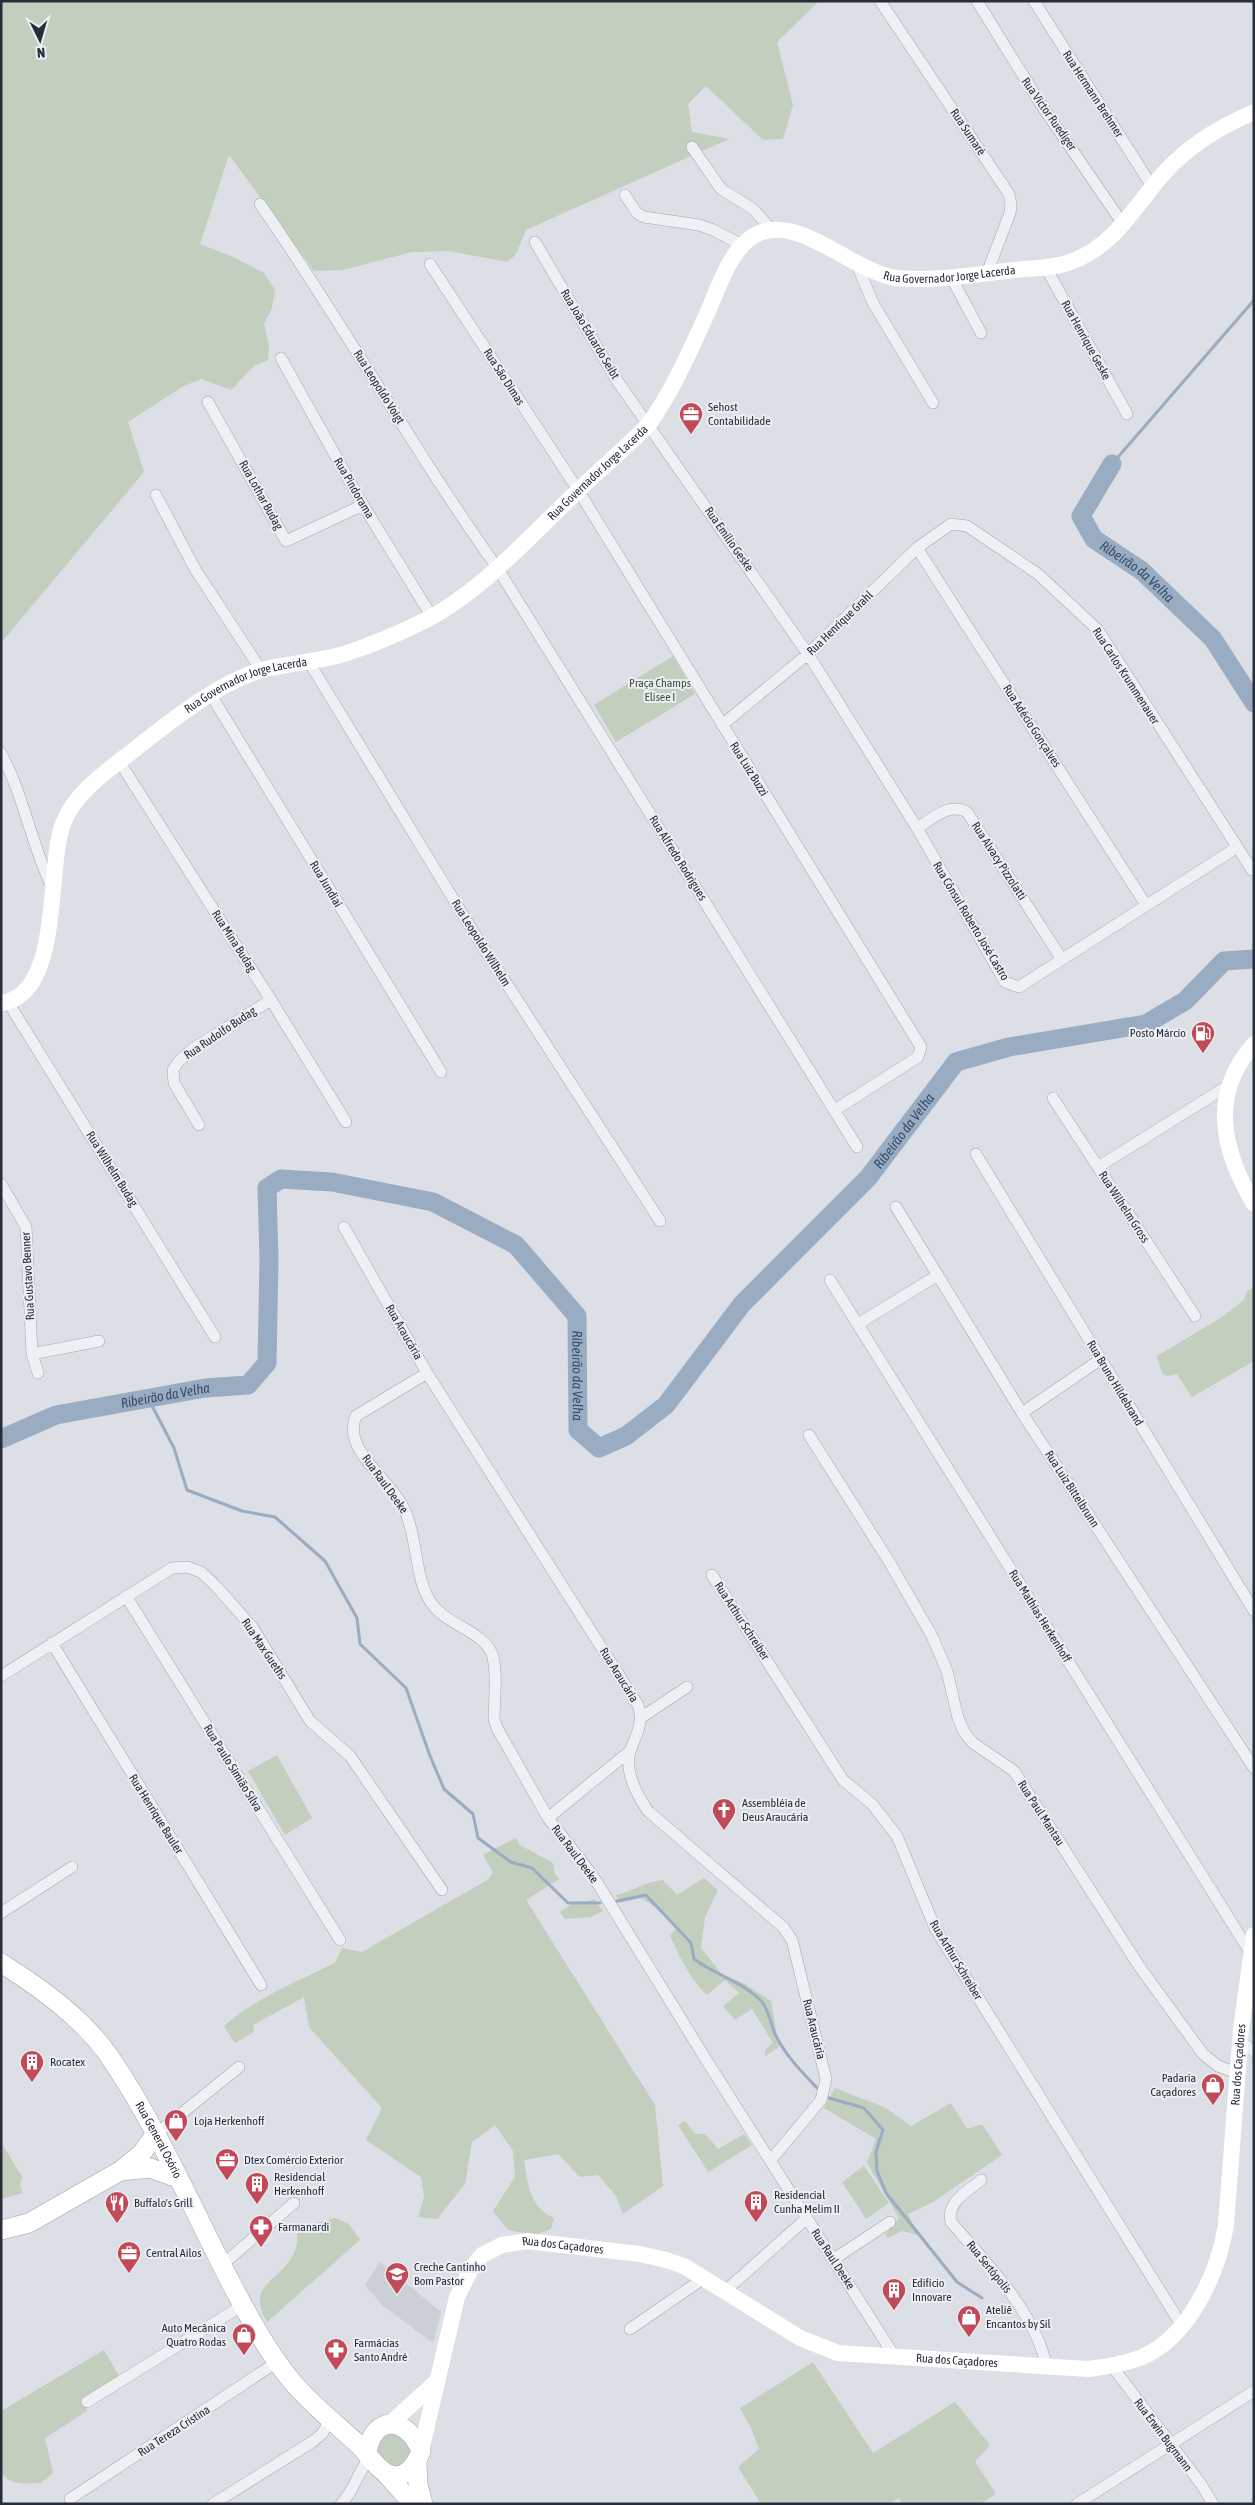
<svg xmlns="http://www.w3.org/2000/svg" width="1255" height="2505" viewBox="0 0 1255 2505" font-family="'Asap Condensed',sans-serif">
  <rect width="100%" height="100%" fill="#dcdfe5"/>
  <path fill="#cbcfd6" d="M380,2262l61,50 -8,31 -52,-39 -16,-19z"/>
  <path fill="#c2cebe" d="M1,1h818l-42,41 16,63 -10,34 -20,1 -57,-54 -18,18 4,28 37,7 -203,91 -10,24 -8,8 -59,-11 -37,1 -69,18 -29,1 -85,-116 -29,89 31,12 33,17 11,17 -3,18 -8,16 5,23 -1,13 -14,6 -23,24 -30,-11 -19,8 -54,35 16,50 -143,171z
    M673,656l22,38 -79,48 -22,-37z
    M1254,1287v74l-62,36 -15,-23 -9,2 -6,-3 -5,-17 65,-39 22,-17 3,-9z
    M277,1755l35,63 -27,17 -37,-64z
    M516,1838l4,7 33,18 1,9 5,7 -33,21 129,205 8,81 -40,28 -7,-18 -18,-21 -18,2 -22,-23 -34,6c3,23 7,49 30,58l-3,11 -16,6 -27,-5 -15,-19 22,-34 -2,-26 -18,-26 -23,17 -7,42 -28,35 -19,-2 6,-20 -3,-20 -55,-37 16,-32 -73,-81 -5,-30 -51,28 1,7 -19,11 -11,-17 20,-16 34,-20 57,-27 7,-15 20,4 127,-73 4,-7 -10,-17z
    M704,1878l14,12 -13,27 -4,31 21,26 23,10 26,17 8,46 -14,9v-6l8,-7 -21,-34 -17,11 -12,-14 16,-13 -14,-13 -18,15c-18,-17 -27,-38 -37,-59l6,-7 -18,-20 -17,-11 -22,5 -3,-8c18,-4 28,-13 47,-15l14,15z
    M594,1899l9,12 -12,6 -26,2 -5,-7 16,-11 9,1z
    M835,2088l51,20 25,18 40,-23 16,26 15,-5 20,31 -69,47 -25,12 10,21 -16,-4 -14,7 -3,-3 14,-17 -32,-55 9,-24 -52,-31z
    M685,2121l10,13h10l13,15 26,-15 8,11 -44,27 -30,-47z
    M1,2142l21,35 -2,9 3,7 -22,6z
    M864,2166l25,37 -23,16 -24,-37z
    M335,2218l14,6 11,16 -93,82c-23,-40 15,-39 28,-71 3,-6 2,-16 2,-23z
    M104,2350l15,26 -37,24 5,11 -42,27 8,35 -12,10c-16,0 -30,4 -40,-11v-61z
    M813,2362l60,91 82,-51 35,43 -15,17 21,32 -16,10h-77l-4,-6 -10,6h-128l-23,-37 21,-18 -8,-21 -11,-20z
    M391,2432l9,2 11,15 -1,10 -5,7 -15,2 -15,-18 7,-15z"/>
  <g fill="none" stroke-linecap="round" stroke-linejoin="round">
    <path stroke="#9aacc2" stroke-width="3" d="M1112,464l142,-164
      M148,1398l26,50 13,42 55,21 33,6 50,44 32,57 3,26 46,44 24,68 14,33 29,25 5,24 33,24 21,6 36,35h32
      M617,1901l29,-6 45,48 3,16c21,16 50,23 68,43 7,9 9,22 13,32 10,21 26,37 42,54
      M829,2098l35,10 19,22 -7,22 1,19 9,22 71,89 25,16"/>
    <g stroke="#9aacc2" stroke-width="19">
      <path id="s1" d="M1112,464l-31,52 13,23 48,32 71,68 41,64"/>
      <path id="s2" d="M1,1439l55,-24 149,-27 43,-3 19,-22 2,-103 -2,-72 14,-9 51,3 101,20 83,43 61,71 1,114 21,18 27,-12 40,-31 76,-101 126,-126 88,-116 53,-15 137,-23 39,-23 39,-40 30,-2"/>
    </g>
    <g stroke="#a2a6ae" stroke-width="12">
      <path id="minor" d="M880,1l129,193 2,11 -1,8 -23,60
        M977,1l65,105 81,118
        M1034,1l119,187
        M692,147l29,42 32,20 19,21
        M625,195l12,18 7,4 55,8 14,5 29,15
        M260,204c83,119 154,247 238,365l359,578
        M535,242l81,137 192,275 109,174 88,154 14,5 217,-139
        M430,264l148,226 343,557 -3,10 -83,53
        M857,265l16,38 60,100
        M1045,266l82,148
        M951,277l30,56
        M281,358l82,147 69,112
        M208,402l78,139 77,-36
        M156,495l39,74 66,101
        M917,548l229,357
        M309,662l165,271 186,288
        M211,695l230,377
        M722,725l86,-71 109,-106 34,-24 16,2 71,48 60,56 154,240
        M1,753c23,43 30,91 51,134
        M119,761l152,239 75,122
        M917,828c15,-9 32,-26 50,-16l94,146
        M8,1002l207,335
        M1053,1098l142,218
        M199,1125l-25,-42 -1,-13 6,-9 15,-13 77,-48
        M976,1154l278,457
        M1098,1167l131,-82
        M1,1184l25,43 6,127 6,19
        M896,1207l126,206 232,355
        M344,1227l83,146 211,332c6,17 -1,28 -7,44 -8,21 6,46 17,62l135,116 9,13 34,139 -5,21 -50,60
        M830,1280l420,672
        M858,1324l80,-49
        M32,1354l67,-13
        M427,1373l-71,43c-14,32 30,61 45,87 18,30 12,76 31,101 15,21 52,28 60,50 6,16 2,48 2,65l3,9 51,90 45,58 117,190 185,291
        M1022,1413l79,-54
        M809,1435l81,128 42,73 15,35 11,47 6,14 9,11 41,28 125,195 64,88 15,12 19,7
        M712,1575l131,205 29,24 25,32 38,92 247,398
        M126,1596l214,344
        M52,1643l209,342
        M1,1676l171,-108 15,-1 14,5 14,13 38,43 57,93 40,35 92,134
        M642,1717l45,-30
        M548,1818l82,-67
        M1,1913l71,-46
        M1240,2042l14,9
        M155,2135l84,-68
        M981,2180c-13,11 -35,22 -30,42 33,38 87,94 95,144
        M834,2259l56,-37
        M222,2265l72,-62
        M725,2291l82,-73
        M630,2329l74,-51
        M1112,2366l89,118 12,20
        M87,2402l156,-97
        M70,2499l207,-137
        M213,2504l99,-62 10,-8 8,-14
        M341,2504c14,-13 16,-33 29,-46
        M1077,2504l177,-113"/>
    </g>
    <g stroke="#9da4af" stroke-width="20">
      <g id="primary">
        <path id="s5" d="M1,1963c38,24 79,53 106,90 50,72 85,155 125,232 14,26 28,54 46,78 22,33 53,56 82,83 8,8 15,21 26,27 17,10 30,-8 35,-22 -13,-34 -48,-38 -54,2"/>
        <path d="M121,2171l29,-3 28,10"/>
        <path d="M1,2230l28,-7 91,-52 22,-18 13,-18"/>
        <path d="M417,2463l1,22 5,19"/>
        <path d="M386,2474l27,30"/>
      </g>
    </g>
    <use href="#minor" stroke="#eef0f4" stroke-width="11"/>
    <g stroke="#fff" stroke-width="16">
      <path id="s3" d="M1,1003c62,-8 45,-135 62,-179 10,-28 38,-49 62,-67 37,-29 92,-75 137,-87 27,-7 55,-8 82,-16 28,-9 56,-21 82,-34 59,-31 103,-84 152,-129 23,-23 48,-43 71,-67 24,-34 40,-71 57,-108 11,-24 21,-59 42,-76 42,-36 104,33 149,38 38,4 79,-4 118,-8 19,-2 41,-2 58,-9 42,-16 62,-55 90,-87 24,-27 58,-48 91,-62"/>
      <path d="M1254,1044c-45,51 -32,106 0,160"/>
      <path d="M390,2424l45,-41"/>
      <path id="s4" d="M421,2451l36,-154 15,-30 10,-12 20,-10 25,-4 113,13 26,6 18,6 116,72 38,15 250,16c18,-2 35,-5 52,-11 49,-20 78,-84 86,-133l15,-196 13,-94"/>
    </g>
    <use href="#primary" stroke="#fff" stroke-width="19"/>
  </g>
  <defs>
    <g id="office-pin" transform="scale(1.25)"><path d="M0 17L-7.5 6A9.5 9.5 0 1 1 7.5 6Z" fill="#c14a59" stroke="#ebeef3"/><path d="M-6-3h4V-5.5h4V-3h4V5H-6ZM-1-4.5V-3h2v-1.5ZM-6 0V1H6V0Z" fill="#fff"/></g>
    <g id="fuel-pin" transform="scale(1.25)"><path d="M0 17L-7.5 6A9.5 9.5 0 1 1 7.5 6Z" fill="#c14a59" stroke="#ebeef3"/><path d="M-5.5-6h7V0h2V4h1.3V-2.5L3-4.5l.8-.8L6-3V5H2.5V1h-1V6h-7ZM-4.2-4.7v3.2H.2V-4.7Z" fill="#fff"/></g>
    <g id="church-pin" transform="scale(1.25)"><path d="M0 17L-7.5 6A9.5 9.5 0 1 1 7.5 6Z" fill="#c14a59" stroke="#ebeef3"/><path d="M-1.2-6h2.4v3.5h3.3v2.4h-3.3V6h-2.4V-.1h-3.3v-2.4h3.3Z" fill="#fff"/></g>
    <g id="building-pin" transform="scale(1.25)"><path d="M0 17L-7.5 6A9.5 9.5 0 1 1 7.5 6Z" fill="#c14a59" stroke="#ebeef3"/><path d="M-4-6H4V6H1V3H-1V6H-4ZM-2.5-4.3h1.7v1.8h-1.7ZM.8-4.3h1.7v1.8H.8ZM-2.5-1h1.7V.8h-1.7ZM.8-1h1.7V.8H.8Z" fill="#fff"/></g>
    <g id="shop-pin" transform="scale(1.25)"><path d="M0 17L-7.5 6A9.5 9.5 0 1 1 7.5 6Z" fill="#c14a59" stroke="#ebeef3"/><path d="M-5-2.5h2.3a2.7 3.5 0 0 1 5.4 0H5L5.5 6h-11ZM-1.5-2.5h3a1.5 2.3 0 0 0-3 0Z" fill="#fff"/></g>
    <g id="restaurant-pin" transform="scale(1.25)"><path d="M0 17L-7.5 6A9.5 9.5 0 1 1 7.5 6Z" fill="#c14a59" stroke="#ebeef3"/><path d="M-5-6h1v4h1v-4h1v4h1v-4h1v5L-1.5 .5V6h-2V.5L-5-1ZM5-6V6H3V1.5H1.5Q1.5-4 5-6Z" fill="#fff"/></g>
    <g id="pharmacy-pin" transform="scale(1.25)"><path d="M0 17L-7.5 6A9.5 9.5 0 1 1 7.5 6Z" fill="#c14a59" stroke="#ebeef3"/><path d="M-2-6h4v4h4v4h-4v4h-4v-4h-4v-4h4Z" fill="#fff"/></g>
    <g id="school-pin" transform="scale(1.25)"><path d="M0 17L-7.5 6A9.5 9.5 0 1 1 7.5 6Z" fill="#c14a59" stroke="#ebeef3"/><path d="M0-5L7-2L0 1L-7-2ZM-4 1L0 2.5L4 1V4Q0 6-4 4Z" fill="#fff"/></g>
  </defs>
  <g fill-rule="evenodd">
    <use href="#office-pin" x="691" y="414"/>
    <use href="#fuel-pin" x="1203" y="1033"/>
    <use href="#church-pin" x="724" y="1810"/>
    <use href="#building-pin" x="32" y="2062"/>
    <use href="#shop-pin" x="1213" y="2085"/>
    <use href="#shop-pin" x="176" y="2121"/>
    <use href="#office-pin" x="227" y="2160"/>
    <use href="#building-pin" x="257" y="2184"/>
    <use href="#building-pin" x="756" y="2202"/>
    <use href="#restaurant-pin" x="117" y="2203"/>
    <use href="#pharmacy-pin" x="261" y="2227"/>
    <use href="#office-pin" x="129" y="2253"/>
    <use href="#school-pin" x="397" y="2274"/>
    <use href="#building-pin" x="894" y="2290"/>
    <use href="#shop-pin" x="969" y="2317"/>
    <use href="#shop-pin" x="244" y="2335"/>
    <use href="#pharmacy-pin" x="336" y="2350"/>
  </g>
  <g text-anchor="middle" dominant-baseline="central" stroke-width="4" stroke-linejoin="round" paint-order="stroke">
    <g font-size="12" fill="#272e3a" stroke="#ebeef3">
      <text transform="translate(1093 94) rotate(57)">Rua Hermann Brehmer</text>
      <text transform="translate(1049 114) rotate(55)">Rua Victor Ruediger</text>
      <text transform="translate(968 132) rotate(56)">Rua Sumaré</text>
      <text stroke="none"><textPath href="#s3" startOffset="1351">Rua Governador Jorge Lacerda</textPath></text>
      <text transform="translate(590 334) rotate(59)">Rua João Eduardo Seibt</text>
      <text transform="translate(1086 340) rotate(61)">Rua Henrique Geske</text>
      <text transform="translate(504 377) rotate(57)">Rua São Dimas</text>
      <text transform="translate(379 387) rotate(58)">Rua Leopoldo Voigt</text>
      <text stroke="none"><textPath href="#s3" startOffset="856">Rua Governador Jorge Lacerda</textPath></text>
      <text transform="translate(354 488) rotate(60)">Rua Pindorama</text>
      <text transform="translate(261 495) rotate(61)">Rua Lothar Budag</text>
      <text transform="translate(729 539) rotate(55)">Rua Emílio Geske</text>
      <text transform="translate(840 623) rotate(-44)">Rua Henrique Grahl</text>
      <text transform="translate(1126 676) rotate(57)">Rua Carlos Krummenauer</text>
      <text stroke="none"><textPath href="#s3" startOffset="436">Rua Governador Jorge Lacerda</textPath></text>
      <text transform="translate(1032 726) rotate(57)">Rua Adécio Gonçalves</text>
      <text transform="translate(749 769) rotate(58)">Rua Luiz Buzzi</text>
      <text transform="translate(678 858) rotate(58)">Rua Alfredo Rodrigues</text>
      <text transform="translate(999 861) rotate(57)">Rua Alvacy Pizzolatti</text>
      <text transform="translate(326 884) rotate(59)">Rua Jundiaí</text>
      <text transform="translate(971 921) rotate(59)">Rua Cônsul Roberto José Castro</text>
      <text transform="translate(234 941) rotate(57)">Rua Mina Budag</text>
      <text transform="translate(481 943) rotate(58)">Rua Leopoldo Wilhelm</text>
      <text transform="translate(220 1033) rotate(-34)">Rua Rudolfo Budag</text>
      <text transform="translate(112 1169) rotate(58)">Rua Wilhelm Budag</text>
      <text transform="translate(1124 1207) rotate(57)">Rua Wilhelm Gross</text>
      <text transform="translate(28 1276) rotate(-93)">Rua Gustavo Benner</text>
      <text transform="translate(404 1332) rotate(60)">Rua Araucária</text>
      <text transform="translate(1115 1383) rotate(59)">Rua Bruno Hildebrand</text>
      <text transform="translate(385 1484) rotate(54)">Rua Raul Deeke</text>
      <text transform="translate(1072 1489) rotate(57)">Rua Luiz Bittelbrunn</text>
      <text transform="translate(1040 1616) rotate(58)">Rua Mathias Herkenhoff</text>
      <text transform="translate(742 1621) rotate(57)">Rua Arthur Schreiber</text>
      <text transform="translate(264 1649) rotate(56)">Rua Max Gueths</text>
      <text transform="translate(619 1675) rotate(58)">Rua Araucária</text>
      <text transform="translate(233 1768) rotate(58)">Rua Paulo Simião Silva</text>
      <text transform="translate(1041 1813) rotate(57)">Rua Paul Mantau</text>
      <text transform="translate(156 1814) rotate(58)">Rua Henrique Bauler</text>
      <text transform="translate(575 1854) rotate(53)">Rua Raul Deeke</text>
      <text transform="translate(956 1960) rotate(59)">Rua Arthur Schreiber</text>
      <text transform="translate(814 2029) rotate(76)">Rua Araucária</text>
      <text stroke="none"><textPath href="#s4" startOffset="1221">Rua dos Caçadores</textPath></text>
      <text stroke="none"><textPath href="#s5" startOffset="241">Rua General Osório</textPath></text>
      <text stroke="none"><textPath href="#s4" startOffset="291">Rua dos Caçadores</textPath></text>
      <text transform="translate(833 2259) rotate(57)">Rua Raul Deeke</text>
      <text transform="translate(989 2267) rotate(51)">Rua Sertópolis</text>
      <text stroke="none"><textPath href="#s4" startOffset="711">Rua dos Caçadores</textPath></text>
      <text transform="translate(174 2431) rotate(-33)">Rua Tereza Cristina</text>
      <text transform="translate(1163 2435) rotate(53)">Rua Erwin Bugmann</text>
    </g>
    <g font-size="12" fill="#272e3a" stroke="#ebeef3" text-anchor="start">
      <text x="708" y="407">Sehost<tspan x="708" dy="14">Contabilidade</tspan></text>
      <text x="1186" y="1033" text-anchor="end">Posto Márcio</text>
      <text x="742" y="1803">Assembléia de<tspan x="742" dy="14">Deus Araucária</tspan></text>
      <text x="50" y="2062">Rocatex</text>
      <text x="1196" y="2078" text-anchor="end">Padaria<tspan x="1196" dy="14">Caçadores</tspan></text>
      <text x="194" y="2121">Loja Herkenhoff</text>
      <text x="244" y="2160">Dtex Comércio Exterior</text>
      <text x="274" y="2177">Residencial<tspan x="274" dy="14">Herkenhoff</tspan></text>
      <text x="774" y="2195">Residencial<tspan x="774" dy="14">Cunha Melim II</tspan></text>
      <text x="134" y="2203">Buffalo's Grill</text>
      <text x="278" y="2227">Farmanardi</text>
      <text x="146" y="2253">Central Ailos</text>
      <text x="414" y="2267">Creche Cantinho<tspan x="414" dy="14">Bom Pastor</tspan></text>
      <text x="912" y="2283">Edifício<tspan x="912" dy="14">Innovare</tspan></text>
      <text x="986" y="2310">Ateliê<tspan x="986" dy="14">Encantos by Sil</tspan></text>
      <text x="226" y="2328" text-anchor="end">Auto Mecânica<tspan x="226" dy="14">Quatro Rodas</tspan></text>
      <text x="354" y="2343">Farmácias<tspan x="354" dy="14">Santo André</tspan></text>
    </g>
    <g font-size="12" fill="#3b5436" stroke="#ebeef3">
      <text x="660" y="683">Praça Champs<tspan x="660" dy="14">Elisee I</tspan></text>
    </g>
    <g font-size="14" font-style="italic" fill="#354c6a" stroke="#ebeef3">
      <text stroke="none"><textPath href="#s1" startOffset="141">Ribeirão da Velha</textPath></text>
      <text stroke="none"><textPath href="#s2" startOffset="1402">Ribeirão da Velha</textPath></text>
      <text stroke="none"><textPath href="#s2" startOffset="876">Ribeirão da Velha</textPath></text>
      <text stroke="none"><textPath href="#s2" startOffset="171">Ribeirão da Velha</textPath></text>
    </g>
  </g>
  <rect width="1255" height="2505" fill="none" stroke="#272e3a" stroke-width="5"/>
  <g transform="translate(40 40) rotate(175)" stroke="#ebeef3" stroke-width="4" paint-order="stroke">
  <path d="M0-4L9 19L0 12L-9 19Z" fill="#272e3a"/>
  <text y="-8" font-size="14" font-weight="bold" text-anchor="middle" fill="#272e3a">N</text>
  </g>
</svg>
